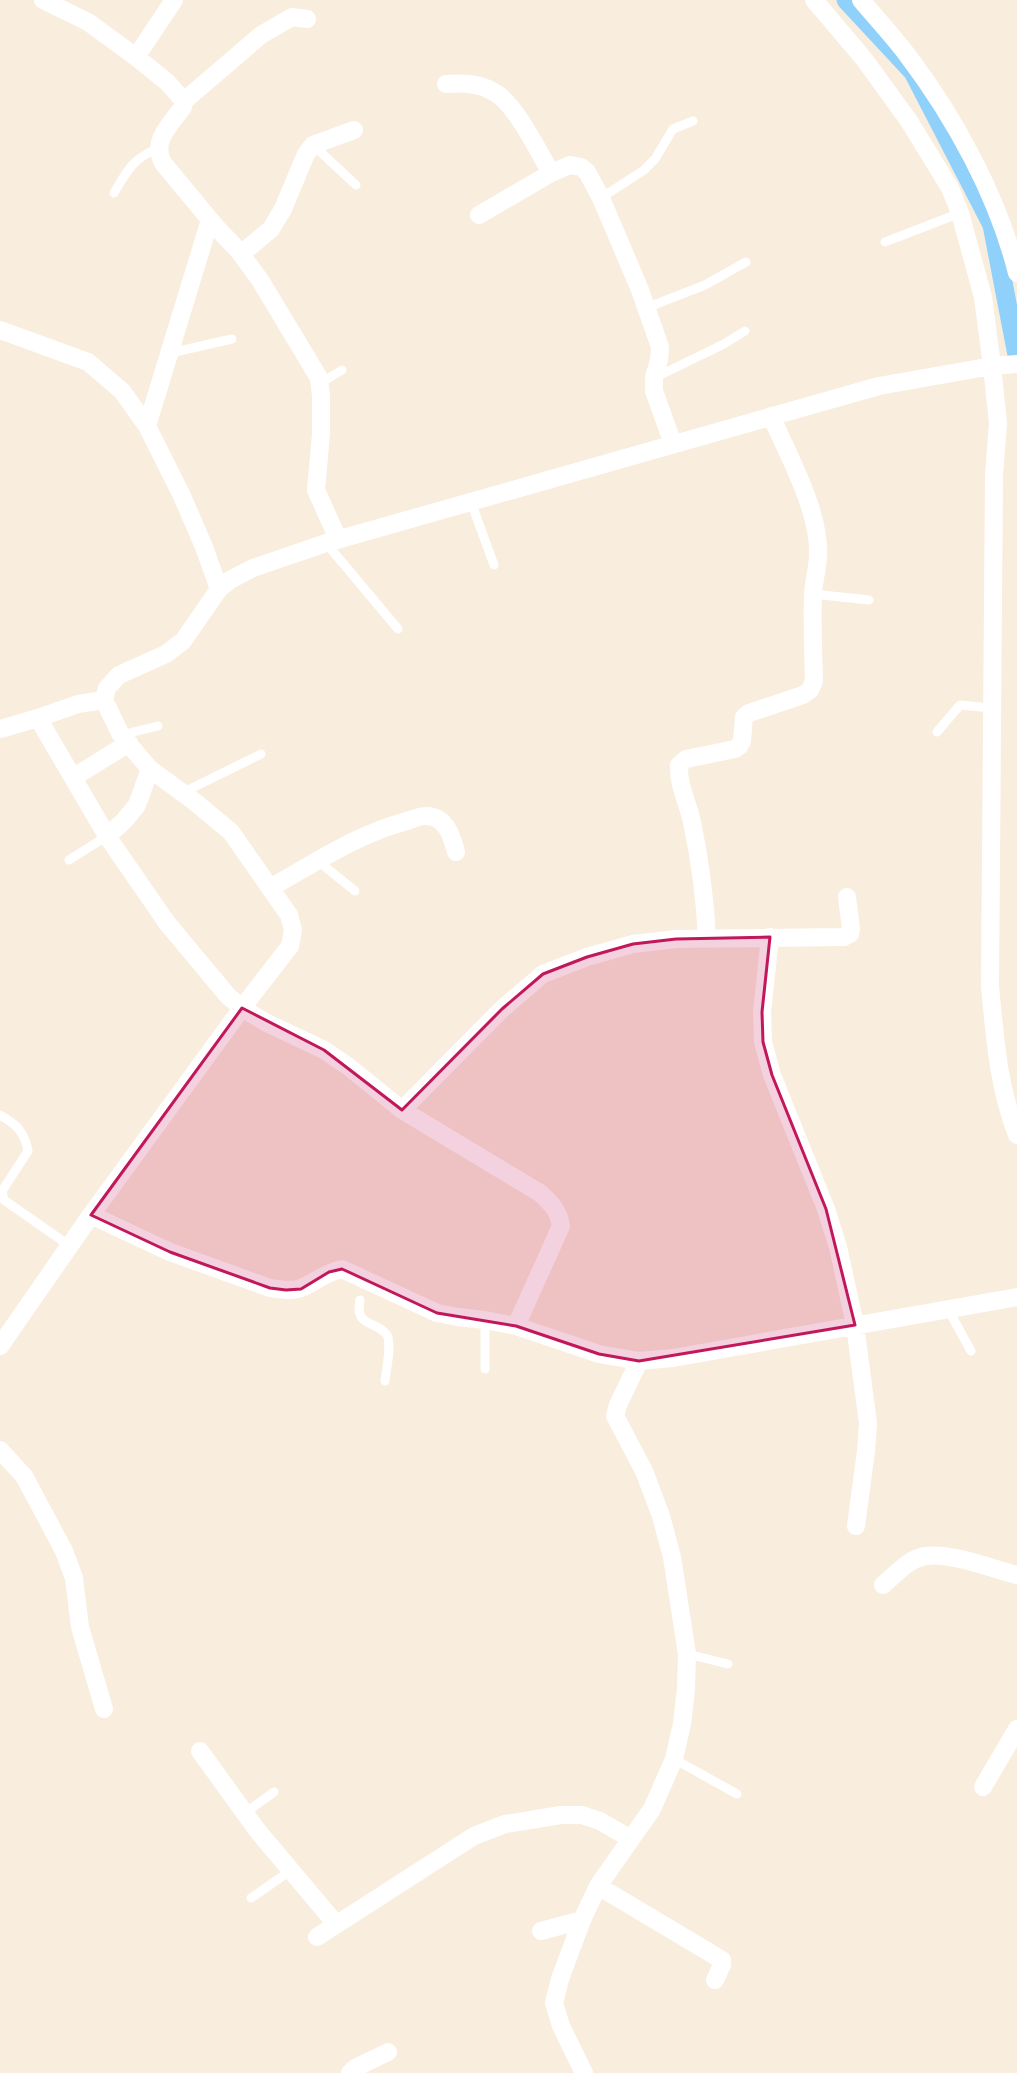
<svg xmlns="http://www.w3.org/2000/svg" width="1017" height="2073" viewBox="0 0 1017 2073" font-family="'Source Serif 4',serif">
  <rect width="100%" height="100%" fill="#f9edde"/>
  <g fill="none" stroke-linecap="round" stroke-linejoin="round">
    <path stroke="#8fd1fa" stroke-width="19" d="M846,0l67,72 79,153 25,130"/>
    <path stroke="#fff" stroke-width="9" d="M313,145l43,40
      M114,193c14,-24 18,-33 44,-45
      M601,198l43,-28 11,-11 18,-30 20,-8
      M885,242l75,-29
      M646,308l59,-23 41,-23
      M170,353l62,-14
      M654,378l68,-33 23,-14
      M319,384l23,-14
      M471,502l23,63
      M326,543l72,86
      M813,594l56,6
      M937,732l23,-27 32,3
      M121,735l37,-9
      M182,793l79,-39
      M69,860l38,-24
      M318,861l37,30
      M0,1115c17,10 24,16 28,36l-26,40 2,9 66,46
      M360,1300c-6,28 17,20 27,35 5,9 -1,36 -2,46
      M948,1309l23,42
      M485,1320v49
      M687,1654l41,10
      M674,1759l63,35
      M245,1813l29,-21
      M251,1898l39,-27"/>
    <path stroke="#fff" stroke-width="18" d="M43,0l45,22 48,35 31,25 17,19 -1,6c-13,18 -32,34 -20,56l53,64 22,23 22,30 59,98 2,18v38l-5,56 22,49
      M814,0l50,59 45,62 41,67 10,25 23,84 9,69 6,57 -4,52 -4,511c5,52 8,100 27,149
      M861,0c15,18 32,36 47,56 47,62 90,141 109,217
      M136,57l38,-57
      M446,84c17,-1 33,-1 48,8 21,11 44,59 57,81
      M184,101l77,-66 31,-18 15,2
      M479,215l72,-42 19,-8 11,2 6,5 14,26 39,92 20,57 -1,13 -5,18v13l19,53
      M241,254l30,-25 12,-20 23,-55 7,-9 41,-15
      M0,330l88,32 34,29 25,35 35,70 22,51 15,42
      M147,426l63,-206
      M38,718l69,118 60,87 61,73 14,12 23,14 59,28 25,17 53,43 138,83c11,10 19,18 21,33l-45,100
      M0,729l38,-11 40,-14 26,-4
      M74,777l55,-34
      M107,836l17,-15 13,-16 13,-36
      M270,888c45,-25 87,-54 137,-67 6,-2 15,-6 21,-5 19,2 24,21 28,36
      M770,937l-8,75 1,30 9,33 54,134 12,38 17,78 13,98 -2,28 -10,75
      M707,938c-2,-40 -7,-78 -15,-116 -4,-19 -14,-37 -13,-57l7,-6 49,-10 4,-3 3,-5 2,-24 5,-4 54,-18 7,-5 4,-9c-1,-30 -2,-59 -1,-88 1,-14 6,-29 5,-43 0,-41 -30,-96 -47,-134
      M402,1110l100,-101 41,-35 44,-17 46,-13 43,-5 168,-2 6,-3 1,-5 -4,-32
      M91,1215l79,37 100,36c10,1 22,4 31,0 15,-6 25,-16 41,-19l95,44 21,4 27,3 31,6 83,28 40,7 34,-3 344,-61
      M0,1346l91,-131 151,-207 48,-62 3,-16 -4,-15 -58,-83 -36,-30 -45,-33 -29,-34 -17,-35 3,-12 12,-13 47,-21 17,-13 36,-52 11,-9 23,-12 73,-25 553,-157 113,-20 25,-2
      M0,1450l24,26 40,75 10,27 6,49 24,82
      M883,1585c12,-10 26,-27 43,-29 24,-4 67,13 91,19
      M200,1751l57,79 79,94
      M983,1787l34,-58
      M598,1886l124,74v5l-7,15
      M541,1931l41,-11
      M317,1937l157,-101 31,-12 56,-9h21l18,6 31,18
      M350,2073l5,-5 33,-16
      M584,2073l-23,-47 -7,-23 6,-24 22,-59 16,-34 54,-77 22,-50 8,-35 4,-35 1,-35 -15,-97 -11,-41 -17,-45 -29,-55 3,-11 21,-44"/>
  </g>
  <path fill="#c2185b" fill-opacity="0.2" stroke="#c2185b" stroke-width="3" stroke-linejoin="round" d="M770,937l-8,75 1,30 9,33 54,134 29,116 -216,36 -40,-7 -83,-28 -79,-13 -95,-44 -13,3 -28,17 -15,1 -16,-2 -100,-36 -79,-37 151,-207 82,42 78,60 100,-101 41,-35 44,-17 46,-13 43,-5z"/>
</svg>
